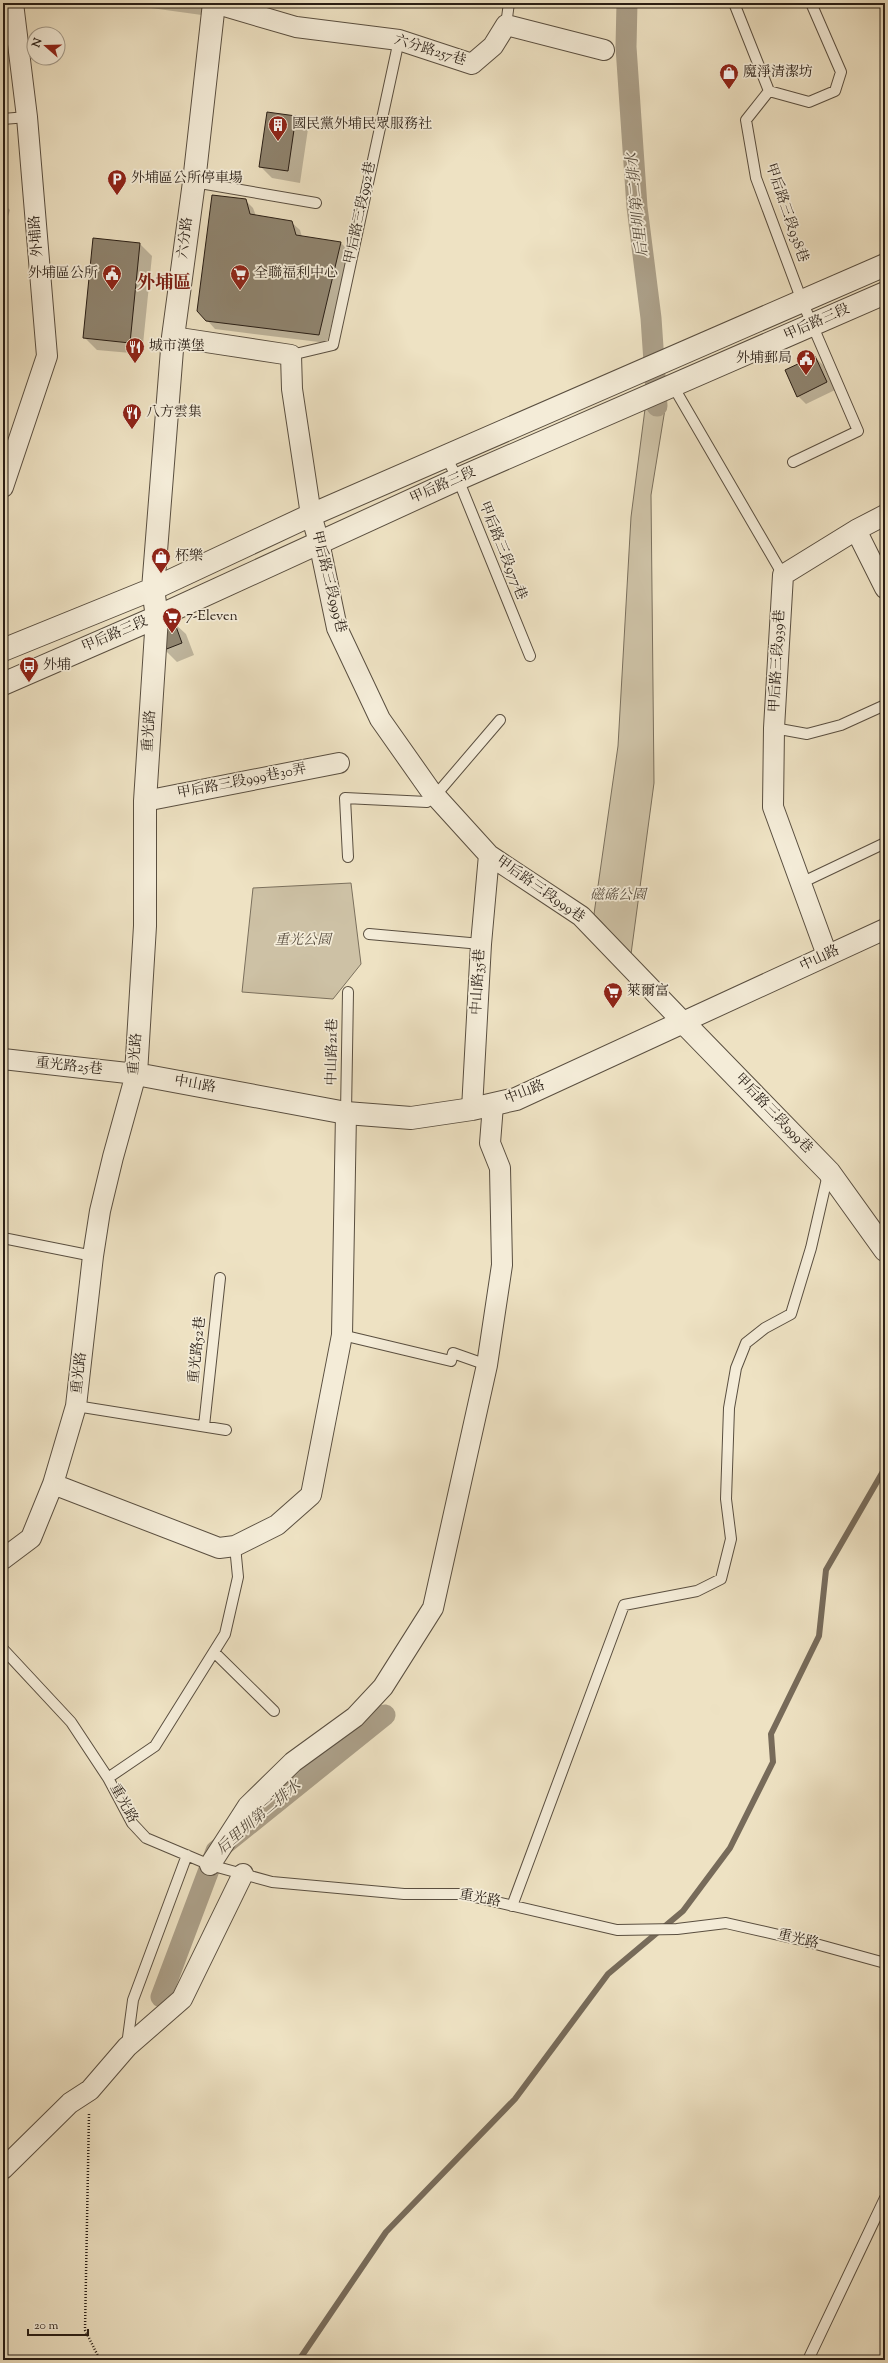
<svg xmlns="http://www.w3.org/2000/svg" width="888" height="2363" viewBox="0 0 888 2363" font-family="'Sorts Mill Goudy','Noto Serif TC',serif">
  <rect width="100%" height="100%" fill="#eee2c3"/>
  <filter id="stains"><feTurbulence type="fractalNoise" baseFrequency=".005" numOctaves="4"/><feColorMatrix values="0 0 0 0 .2 0 0 0 0 .09 0 0 0 0 .02 0 0 0 .5 -.17"/></filter>
  <radialGradient id="worn" r=".72"><stop offset=".6" stop-color="#630" stop-opacity="0"/><stop offset="1" stop-color="#630" stop-opacity=".3"/></radialGradient>
  <path fill="#cdc1a5" stroke="#7b705d" d="M645,409h20l-14,86 3,288 -23,171 -37,-40 24,-168 13,-229z
    M351,883l10,81 -28,35 -91,-7 11,-104z"/>
  <path fill="#0003" d="M146,3h64l-1,13 -58,-8z
    M296,117l12,12 -8,54 -28,-5 -12,-12z
    M245,200l8,8 3,8 35,6 9,8 2,7 39,6 8,8 -22,92 -112,-14 -8,-9z
    M3,203l7,7 -7,23z
    M140,244l12,12 -10,98 -45,-4 -12,-12z
    M815,357l8,8 12,25 -29,14 -8,-8z
    M174,623l12,11 8,21 -17,7 -12,-12z"/>
  <g fill="none" stroke-linecap="round" stroke-linejoin="round">
    <path stroke="#776b5a" stroke-width="6" d="M299,2360l87,-128 129,-133 93,-125 75,-63 47,-63 43,-86 -2,-28 48,-98 7,-66 59,-102"/>
    <path stroke="#ab9f88" stroke-width="21" d="M627,3l-1,44 11,160 14,111 6,88
      M161,1997l55,-146 169,-136"/>
  </g>
  <path fill="#8f846f" stroke="#291e15" d="M267,112l29,4 -8,55 -29,-4z
    M212,195l34,4 4,15 42,7 4,14 45,7 -22,93 -113,-14 -9,-10z
    M93,238l47,5 -10,100 -47,-5z
    M815,356l12,26 -30,15 -12,-27z
    M174,621l8,22 -18,7 2,-21z"/>
  <g fill="none" stroke-linecap="round" stroke-linejoin="round">
    <g stroke="#5a4f40" stroke-width="12">
      <path id="service" d="M734,3l35,88 -23,29 10,58 46,123 56,130 -65,31
        M506,25l3,-22
        M769,91l40,11 26,-11 6,-19 -30,-69
        M3,119l24,-2
        M194,182l122,21
        M291,355l42,-10 66,-305
        M673,386l110,189
        M446,457l12,22 72,177
        M774,728l33,6 34,-9 44,-20
        M348,857l-3,-59 82,4 8,-6 65,-76
        M801,883l84,-40
        M369,934l112,10
        M346,1113l2,-121
        M3,1238l90,18
        M342,1335l109,26 2,-8 34,12
        M76,1406l150,24
        M204,1426l16,-148
        M3,1649l68,73 37,56 24,45 14,15 64,27 62,17 132,12h58l155,36 60,-1 49,-6 79,18 80,22
        M214,1652l60,59
        M108,1778l47,-32 70,-112 13,-57 -3,-31
        M512,1906l112,-301 73,-14 24,-12 10,-40 -5,-40 3,-91 7,-40 10,-25 19,-15 26,-14 20,-66 17,-74
        M127,2045l6,-45 54,-145
        M808,2360l77,-162"/>
    </g>
    <g stroke="#5a4f40" stroke-width="22">
      <path id="minor" d="M214,3l82,24 103,13 73,24 21,-18 13,-21 98,25
        M173,337l118,18 1,34 19,126 8,27 18,86 43,91 50,71 59,65 92,61 102,106 202,-93
        M3,487l44,-131 -20,-239 -14,-114
        M856,530l29,58
        M145,801l194,-38
        M827,955l-54,-148 1,-79 9,-153 73,-45 29,-15
        M3,1059l133,15 -23,83 -13,54 -7,45 -17,150 -23,78 -22,54 -28,21
        M472,1109l9,-165 8,-89
        M53,1484l166,64 16,-2 42,-21 34,-30 31,-160 4,-222
        M210,1865l38,-59 45,-44 62,-45 28,-30 50,-79 54,-243 15,-100 -2,-97 -10,-25 3,-38
        M3,2169l67,-66 20,-13 37,-43 55,-48 61,-125"/>
    </g>
    <g stroke="#5a4f40" stroke-width="24">
      <path id="tertiary" d="M214,3l-20,179 -21,155 -20,252 4,28 -12,184v125l-9,148 210,39 65,5 61,-9 44,-10 167,-77 146,150 56,78
        M3,650l150,-61 158,-74 574,-250
        M3,684l154,-67 301,-138 427,-186"/>
    </g>
    <path stroke="#291e15" stroke-width="2.5" stroke-dasharray="1 2" stroke-linecap="butt" d="M89,2114l-4,216 15,30"/>
    <use href="#service" stroke="#f4ecd8" stroke-width="10"/>
    <use href="#minor" stroke="#f4ecd8" stroke-width="20"/>
    <use href="#tertiary" stroke="#f4ecd8" stroke-width="22"/>
  </g>
  <defs>
    <g id="shop-pin" transform="scale(1)"><path d="M0 17L-7.5 6A9.5 9.5 0 1 1 7.5 6Z" fill="#8f2418" stroke="#f4ecd8"/><path d="M-5-2.5h2.3a2.7 3.5 0 0 1 5.4 0H5L5.5 6h-11ZM-1.5-2.5h3a1.5 2.3 0 0 0-3 0Z" fill="#fff"/></g>
    <g id="building-pin" transform="scale(1)"><path d="M0 17L-7.5 6A9.5 9.5 0 1 1 7.5 6Z" fill="#8f2418" stroke="#f4ecd8"/><path d="M-4-6H4V6H1V3H-1V6H-4ZM-2.5-4.3h1.7v1.8h-1.7ZM.8-4.3h1.7v1.8H.8ZM-2.5-1h1.7V.8h-1.7ZM.8-1h1.7V.8H.8Z" fill="#fff"/></g>
    <g id="parking-pin" transform="scale(1)"><path d="M0 17L-7.5 6A9.5 9.5 0 1 1 7.5 6Z" fill="#8f2418" stroke="#f4ecd8"/><path d="M-3.5-5.5H1a3.5 3.5 0 0 1 0 7H-1V5.5H-3.5ZM-1-3.4V-.6H.8a1.4 1.4 0 0 0 0-2.8Z" fill="#fff"/></g>
    <g id="civic-pin" transform="scale(1)"><path d="M0 17L-7.5 6A9.5 9.5 0 1 1 7.5 6Z" fill="#8f2418" stroke="#f4ecd8"/><path d="M-.6-6.5H3V-4.5H.6V-3L4-1V1h2V6H-6V1h2V-1L-.6-3ZM-1.2 2.5V6h2.4V2.5Z" fill="#fff"/></g>
    <g id="supermarket-pin" transform="scale(1)"><path d="M0 17L-7.5 6A9.5 9.5 0 1 1 7.5 6Z" fill="#8f2418" stroke="#f4ecd8"/><path d="M-6-5.5h2.5l.6 2H6L4.5 2H-2.5L-4.4-4H-6ZM-1.5 3.2a1.3 1.3 0 1 0 .1 0ZM3 3.2a1.3 1.3 0 1 0 .1 0Z" fill="#fff"/></g>
    <g id="restaurant-pin" transform="scale(1)"><path d="M0 17L-7.5 6A9.5 9.5 0 1 1 7.5 6Z" fill="#8f2418" stroke="#f4ecd8"/><path d="M-5-6h1v4h1v-4h1v4h1v-4h1v5L-1.5 .5V6h-2V.5L-5-1ZM5-6V6H3V1.5H1.5Q1.5-4 5-6Z" fill="#fff"/></g>
    <g id="bus-pin" transform="scale(1)"><path d="M0 17L-7.5 6A9.5 9.5 0 1 1 7.5 6Z" fill="#8f2418" stroke="#f4ecd8"/><path d="M-5-6H5V4H4V6H2V4H-2V6H-4V4H-5ZM-3.5-4V0h7V-4ZM-3.5 1.2v1.5H-2V1.2ZM2 1.2v1.5H3.5V1.2Z" fill="#fff"/></g>
  </defs>
  <g fill-rule="evenodd">
    <use href="#shop-pin" x="729" y="73"/>
    <use href="#building-pin" x="278" y="125"/>
    <use href="#parking-pin" x="117" y="179"/>
    <use href="#civic-pin" x="112" y="274"/>
    <use href="#supermarket-pin" x="240" y="274"/>
    <use href="#restaurant-pin" x="135" y="347"/>
    <use href="#civic-pin" x="806" y="359"/>
    <use href="#restaurant-pin" x="132" y="413"/>
    <use href="#shop-pin" x="161" y="557"/>
    <use href="#supermarket-pin" x="172" y="617"/>
    <use href="#bus-pin" x="29" y="666"/>
    <use href="#supermarket-pin" x="613" y="992"/>
  </g>
  <g text-anchor="middle" dominant-baseline="central" stroke-width="3.5" stroke-linejoin="round" paint-order="stroke">
    <g font-size="14" fill="#291e15" stroke="#f4ecd8">
      <text transform="translate(430 51) rotate(17)">六分路257巷</text>
      <text transform="translate(361 213) rotate(-78)">甲后路三段992巷</text>
      <text transform="translate(786 213) rotate(71)">甲后路三段938巷</text>
      <text transform="translate(37 236) rotate(-95)">外埔路</text>
      <text transform="translate(186 238) rotate(-83)">六分路</text>
      <text transform="translate(817 323) rotate(-24)">甲后路三段</text>
      <text transform="translate(443 486) rotate(-24)">甲后路三段</text>
      <text transform="translate(502 551) rotate(68)">甲后路三段977巷</text>
      <text transform="translate(328 582) rotate(76)">甲后路三段999巷</text>
      <text transform="translate(115 635) rotate(-23)">甲后路三段</text>
      <text transform="translate(778 661) rotate(-87)">甲后路三段939巷</text>
      <text transform="translate(150 731) rotate(-86)">重光路</text>
      <text transform="translate(242 782) rotate(-11)">甲后路三段999巷30弄</text>
      <text transform="translate(540 890) rotate(35)">甲后路三段999巷</text>
      <text transform="translate(820 959) rotate(-25)">中山路</text>
      <text transform="translate(479 982) rotate(-87)">中山路35巷</text>
      <text transform="translate(333 1052) rotate(-89)">中山路21巷</text>
      <text transform="translate(136 1054) rotate(-85)">重光路</text>
      <text transform="translate(69 1067) rotate(6)">重光路25巷</text>
      <text transform="translate(195 1085) rotate(10)">中山路</text>
      <text transform="translate(525 1093) rotate(-21)">中山路</text>
      <text transform="translate(773 1114) rotate(46)">甲后路三段999巷</text>
      <text transform="translate(198 1350) rotate(-84)">重光路52巷</text>
      <text transform="translate(80 1373) rotate(-83)">重光路</text>
      <text transform="translate(123 1804) rotate(61)">重光路</text>
      <text transform="translate(480 1899) rotate(11)">重光路</text>
      <text transform="translate(798 1940) rotate(14)">重光路</text>
    </g>
    <g font-size="14" fill="#291e15" stroke="#f4ecd8" text-anchor="start">
      <text x="743" y="73">魔淨清潔坊</text>
      <text x="292" y="125">國民黨外埔民眾服務社</text>
      <text x="131" y="179">外埔區公所停車場</text>
      <text x="98" y="274" text-anchor="end">外埔區公所</text>
      <text x="254" y="274">全聯福利中心</text>
      <text x="149" y="347">城市漢堡</text>
      <text x="792" y="359" text-anchor="end">外埔郵局</text>
      <text x="146" y="413">八方雲集</text>
      <text x="175" y="557">杯樂</text>
      <text x="186" y="617">7-Eleven</text>
      <text x="43" y="666">外埔</text>
      <text x="627" y="992">萊爾富</text>
    </g>
    <g font-size="14" font-style="italic" fill="#5a4f40" stroke="#f4ecd8">
      <text x="618" y="896">磁磘公園</text>
      <text x="303" y="941">重光公園</text>
    </g>
    <g font-size="15" font-style="italic" fill="#564b3d" stroke="#f4ecd8">
      <text transform="translate(638 205) rotate(-96)">后里圳第二排水</text>
      <text transform="translate(259 1818) rotate(-40)">后里圳第二排水</text>
    </g>
    <g font-size="18" font-weight="bold" fill="#7a1f14" stroke="#f4ecd8">
      <text x="164" y="284">外埔區</text>
    </g>
  </g>
  <rect width="888" height="2363" fill="none" stroke="#eee2c3" stroke-width="16"/>
  <rect x="4" y="4" width="880" height="2355" fill="none" stroke="#291e15" stroke-width="2"/>
  <rect x="8" y="8" width="872" height="2347" fill="none" stroke="#291e15"/>
  <g transform="translate(46 46) rotate(290)"><circle r="19" fill="#f4ecd8" stroke="#a39a8a"/>
  <path d="M0-3L7 15L0 10L-7 15Z" fill="#8f2418"/>
  <text y="-6" font-size="11" font-weight="bold" text-anchor="middle" fill="#291e15">N</text>
  </g>
  <path d="M28 2329v6h60v-6" fill="none" stroke="#291e15" stroke-width="2"/>
  <text x="34" y="2329" font-size="12" fill="#291e15" stroke="#f4ecd8" stroke-width="3" paint-order="stroke">20 m</text>
  <rect width="100%" height="100%" filter="url(#stains)"/>
  <rect width="100%" height="100%" fill="url(#worn)"/>
</svg>
